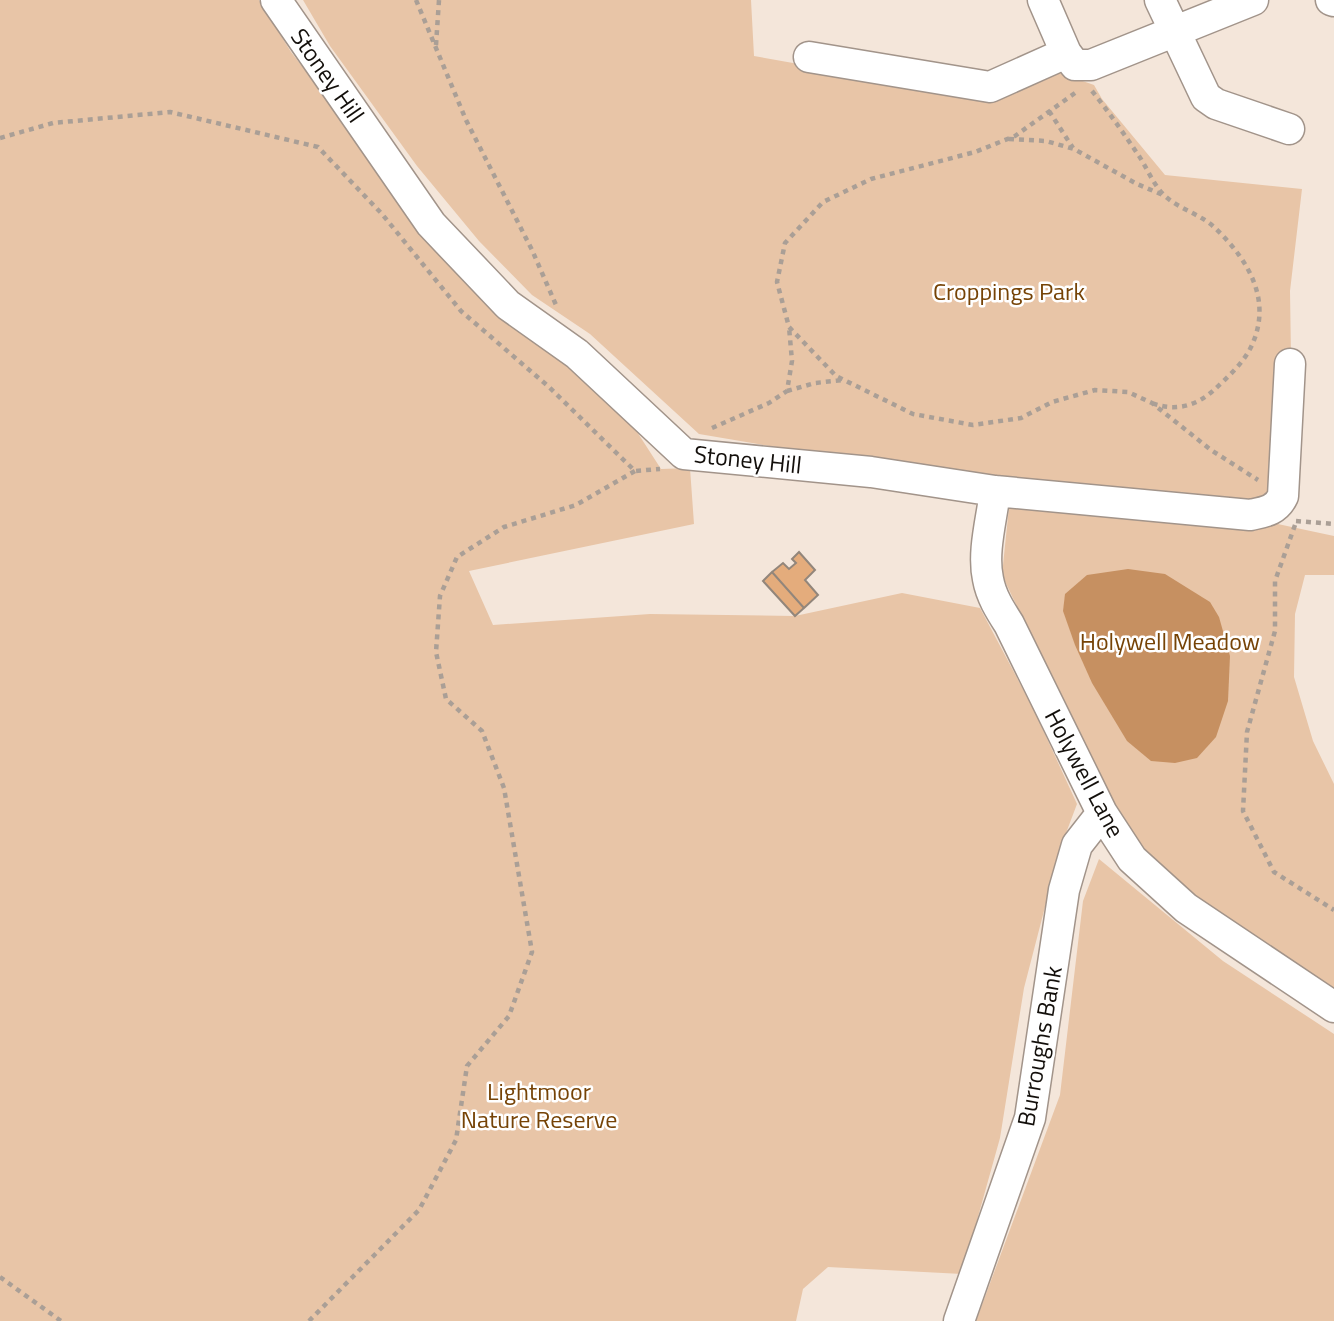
<svg xmlns="http://www.w3.org/2000/svg" width="1334" height="1321" viewBox="0 0 1334 1321" font-family="'Titillium Web',sans-serif">
  <rect width="100%" height="100%" fill="#f4e6da"/>
  <path fill="#e8c5a7" d="M0,0h259l32,52 195,251 82,60 53,44 40,62 29,-1 4,56 -225,47 24,54 157,-11 145,2 107,-23 78,15 53,100 44,96 -17,45 -36,139 -24,150 -38,136 -134,-7 -25,22 -7,32h-796z
    M303,0h448l3,56 236,42 64,-27 40,14 8,14 63,76 137,14 -12,102 1,66 -15,145 -275,-17 -302,-51 -109,-100 -58,-39 -53,-54 -62,-75 -87,-120z
    M1009,507l264,16 61,13v39h-29l-10,39 -1,63 19,64 21,43v221l-170,-129 -41,-46 -121,-255z
    M1099,859l124,102 111,73v287h-358l84,-226 23,-194z"/>
  <path fill="#c69061" d="M1128,569l37,5 45,28 9,15 11,39 -2,45 -12,36 -19,21 -22,5 -24,-2 -24,-20 -35,-58 -17,-38 -12,-34 2,-17 22,-19z"/>
  <path fill="#e4ac7c" stroke="#92867b" stroke-width="2" d="M799,552l16,18 -10,10 13,15 -14,13 -32,-36 11,-9 6,6 7,-6 -4,-4z
    M772,572l32,36 -9,8 -32,-35z"/>
  <g fill="none" stroke-linecap="round" stroke-linejoin="round">
    <g stroke="#a2948a" stroke-width="33">
      <path id="minor" d="M276,0l155,224 77,81 69,49 107,100 187,18 124,19 255,24c14,-3 26,-4 33,-19l7,-132
        M1043,0l23,53 9,12h16l162,-65
        M1160,0l46,97 10,7 73,25
        M1331,0l3,1
        M809,57l181,30 76,-34
        M995,491c-3,27 -13,61 -7,88 3,17 12,31 21,45l93,189 30,46 54,49 148,99
        M959,1321l71,-203 34,-228 13,-45 25,-32"/>
    </g>
    <path stroke="#aa9f96" stroke-width="4.5" stroke-dasharray="5 5" stroke-linecap="butt" d="M416,0l50,120 66,130 24,55
      M436,45l3,-45
      M1092,91c17,21 32,43 47,65 8,12 15,30 26,40 14,13 35,18 49,31 35,33 60,75 36,122 -8,15 -23,29 -35,40 -18,17 -40,23 -63,14
      M1075,93l-60,43 -40,16 -104,27 -48,23 -38,41 -8,39 12,45 47,49 77,38 60,11 48,-7 31,-16 43,-12 33,2 24,11 59,47 47,30
      M1049,111l24,37
      M0,138l53,-15 117,-11 148,35 64,67 79,97 88,76 86,84 25,-2
      M1009,139l37,2 28,8 63,35 26,11
      M787,391l28,-8 28,-3
      M712,428l57,-25 18,-12 5,-30 -3,-34
      M1296,521l38,3
      M1295,525l-20,56v50l-28,101 -4,79 31,61 60,38
      M0,1277l61,44
      M309,1321l110,-111 37,-70 11,-74 42,-50 23,-64 -28,-164 -22,-57 -36,-32 -10,-47 4,-56 17,-39 47,-30 72,-22 59,-34"/>
    <use href="#minor" stroke="#fff" stroke-width="30"/>
  </g>
  <g text-anchor="middle" dominant-baseline="central" stroke-width="5" stroke-linejoin="round" paint-order="stroke">
    <g font-size="24" fill="#130f0b" stroke="#fff">
      <text transform="translate(328 75) rotate(55)">Stoney Hill</text>
      <text transform="translate(748 459) rotate(6)">Stoney Hill</text>
      <text transform="translate(1085 773) rotate(62)">Holywell Lane</text>
      <text transform="translate(1039 1046) rotate(-80)">Burroughs Bank</text>
    </g>
    <g font-size="24" fill="#764306" stroke="#fff">
      <text x="1009" y="291">Croppings Park</text>
      <text x="1170" y="641">Holywell Meadow</text>
      <text x="539" y="1091">Lightmoor<tspan x="539" dy="28">Nature Reserve</tspan></text>
    </g>
  </g>
</svg>
